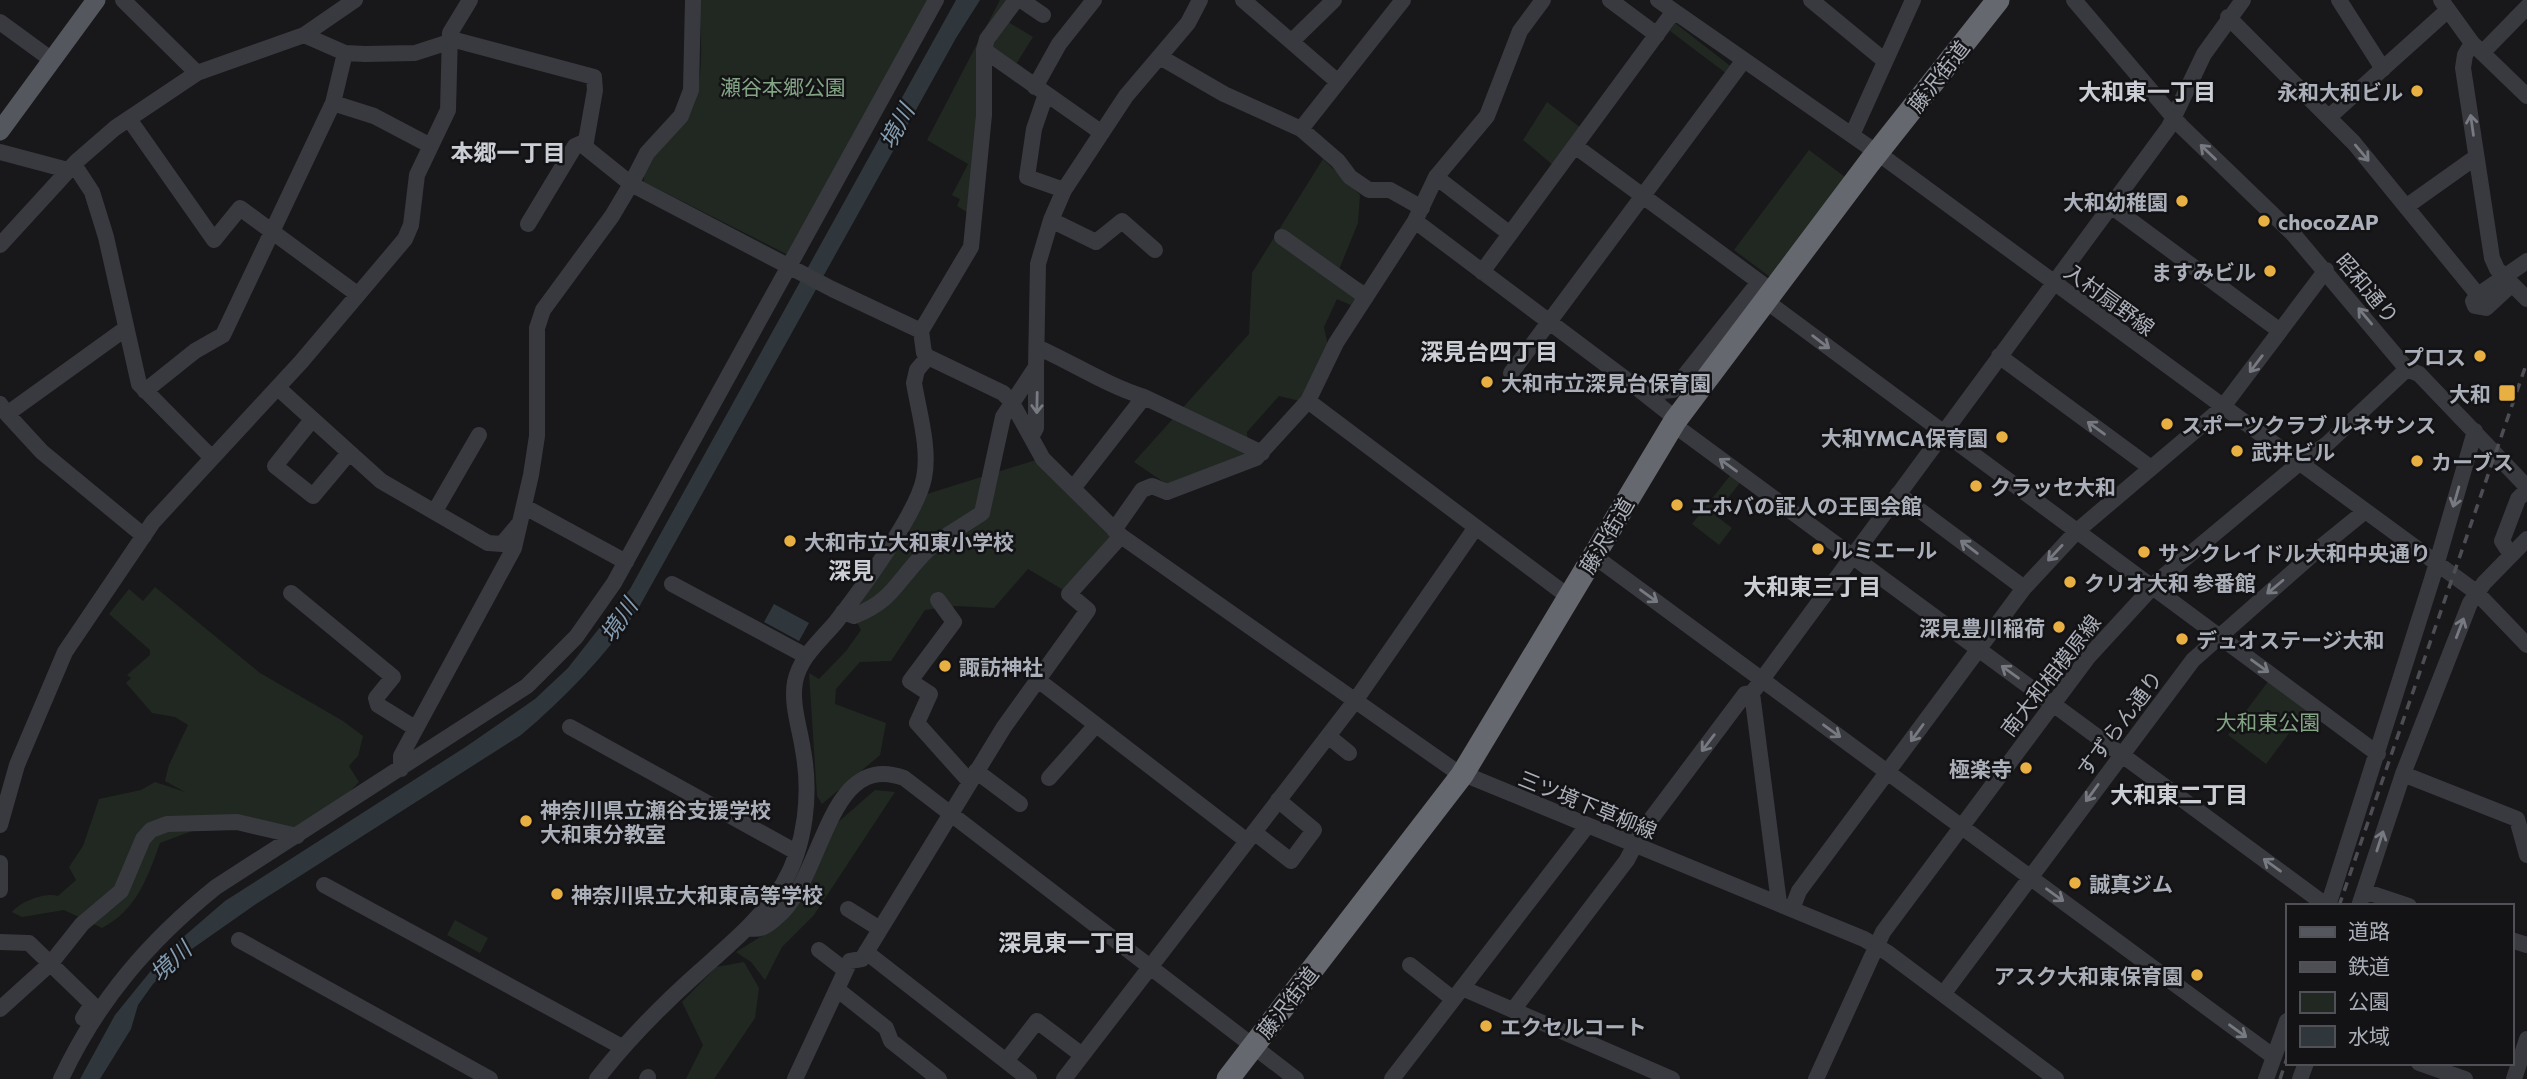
<svg xmlns="http://www.w3.org/2000/svg" width="2527" height="1079" viewBox="0 0 2527 1079" font-family="Commissioner,'Noto Sans JP',sans-serif">
  <rect width="100%" height="100%" fill="#18181a"/>
  <path fill="#202821" d="M699,0h229l-138,256 -146,-74c-3,-27 36,-46 47,-70 14,-31 10,-79 8,-112z
    M1000,0h12l-27,34 -15,180 -13,-8 3,-7 -8,-4 16,-31 -41,-24z
    M1005,20l28,17 -20,32 -24,-15z
    M1675,23l58,45 -6,6 -57,-43z
    M1547,102l34,26 -28,37 -30,-25z
    M1809,150l36,27 -75,100 -36,-27z
    M1323,159l37,36 -2,28 -20,49 27,13 -12,21 -16,-7 -13,28 5,24 -29,50 -21,-5 -32,36 2,23 -81,30 -34,-23 115,-128 3,-61z
    M1036,460l75,78 -46,53 -37,-22 -34,39 -39,-2 -30,4 -34,51 -31,1 -24,27 -1,15 51,19 -6,32 -58,49 -5,-8 -8,-123 10,6 27,-28 15,-21 -11,-22 42,-55 35,-59z
    M1732,473l10,7 -27,35 17,13 -13,17 -27,-21z
    M155,587l105,86 83,48 20,15 -5,20 -9,10 10,16c-19,18 -30,40 -51,55l-39,-13 -42,-6 -67,25c-12,34 -24,68 -58,85l-38,-18 -42,7 -10,-5c8,-10 33,-20 46,-16l18,-16 -7,-13 14,-21 16,-47 42,-9 14,-8 30,10 -20,-11 4,-16 19,-40 -13,-8 -23,-4 -26,-30 5,-5 -4,-3 23,-20v-5l-41,-36 20,-25 14,12z
    M2270,679l38,29 -42,56 -38,-29z
    M875,790l20,2 -81,123 -32,32 -17,33 -14,-18 -15,-10 35,-22 33,-31 32,-75z
    M455,920l33,18 -8,15 -33,-18z
    M744,962l15,26 -4,30 -41,61h-28l17,-34 -21,-43 34,-35z"/>
  <path fill="#2f373d" d="M956,0h24l-24,38 -318,571c-33,47 -73,89 -117,126l-265,169 -77,54 -26,26 -15,21 -7,24 -31,50h-20l35,-64 52,-64 58,-50 242,-155 68,-47 33,-31 62,-79z
    M774,604l35,19 -10,18 -35,-19z"/>
  <g fill="none" stroke-linecap="round" stroke-linejoin="round">
    <path stroke="#393a3f" stroke-width="16" d="M123,0l74,73
      M693,0l-2,90 -10,26 -34,37 -16,31 201,105 89,42 3,22 4,4 75,36 8,8 32,58 78,77 333,234 410,169 24,14 168,126
      M1021,0l22,15
      M1243,0l95,82
      M1610,0l47,35
      M1658,0l228,159 590,433 51,53
      M1811,0l74,61
      M2074,0l107,126 113,109 113,134
      M2339,0l44,69
      M2441,0l31,43 55,53
      M2228,17l126,126 124,152
      M0,22l52,38
      M304,35l41,18 20,1 50,-1 40,-13 139,37 1,13 -10,57 46,37 -19,32 -69,94 -6,18v108l-6,39 -17,73 -113,208v13
      M1292,41l42,-41
      M2472,43l-7,12 -2,13 29,190 5,11 30,30
      M984,50l118,83
      M2483,52l44,-45
      M1160,57l64,37 77,35 37,32 12,16 19,13h21l32,18
      M1035,87l24,-43 35,-44
      M1046,94l-12,35 -7,48 37,13
      M333,103l12,-50
      M2329,117l119,-107
      M129,119l85,121 26,-32 117,86
      M1301,129l102,-129
      M1852,135l61,-135
      M1575,146l198,146
      M0,152l64,17h13l15,23 14,45 33,147 73,74
      M1436,177l74,57
      M2111,206l169,125
      M2407,206l69,-49
      M1051,220l45,22 26,-21 33,29
      M1415,221l217,163 38,30 11,16 646,476
      M528,224l47,-78 11,-5
      M1282,237l84,60
      M0,245l77,-84 38,-33 82,-55 107,-38 51,-35
      M1482,272l192,-261
      M2512,284l-26,24 -11,-2 -2,-5 5,-6 49,-34
      M1766,301l612,453
      M921,331l50,-84 13,-132v-65l3,-11 29,-39
      M1037,347c36,16 69,38 107,50l-70,90
      M1999,356l152,112
      M2407,369l12,5 108,113
      M1511,373l233,-313
      M278,388l103,93 107,62 14,1 16,-19
      M145,391l50,-40 28,-16 110,-232 41,13 57,30
      M1144,397l118,56
      M1308,401l261,196
      M1654,401l8,-10 11,-1 86,-108
      M0,404l7,10 118,-85
      M7,414l35,38 102,84
      M311,421l-36,45 38,30 36,-43
      M1031,437l5,-9v-61
      M1898,494l126,94
      M525,507l101,55
      M435,511l44,-76
      M1114,530l28,-40 10,-4 15,6 89,-34 52,-57 28,-58 79,-122 21,-44 51,-61 33,-85 23,-31
      M2511,555l-9,-14 16,-42 9,-9
      M1594,556l680,501
      M672,584l134,72
      M291,593l102,84 -17,21 2,7 37,23
      M938,600l16,22 -44,59 20,13 -13,29 52,58
      M843,612l11,4c36,-14 41,-31 65,-57 16,-19 43,-32 63,-46l21,-96 33,-50 2,-103 13,-44 13,-30 62,-94 62,-73 12,-23
      M1038,680l209,161
      M570,727l226,125
      M1328,736l21,17
      M976,771l44,33
      M2403,774l114,45
      M1049,778l47,-53
      M2517,819l10,36
      M0,825l17,-60 48,-113 88,-130 148,-160 104,-123 6,-14 6,-50 31,-65 2,-77 20,-33
      M1254,832l37,29 23,-31 -36,-30
      M0,863v27
      M324,885l298,162
      M2364,891l45,15
      M1779,903l-27,-210 417,-566 35,-73 39,-54
      M2328,906l105,-330 42,-145
      M2359,906l44,-132 67,-171 14,-20 43,-44
      M848,909l32,20
      M1792,909l7,-18 225,-303 53,-57 145,-123 104,-138
      M747,928c13,3 20,-2 29,-10 48,-37 50,-169 128,-140l392,301
      M239,940l251,139
      M2511,940l16,5
      M0,942l29,1 63,61 -9,14
      M819,950l26,20
      M866,952l163,127
      M1410,965l43,34
      M1462,988l210,91
      M838,990l48,38 5,13 48,38
      M1944,993l249,-333 128,-113 43,-35
      M0,1009l51,-46 31,-39 39,-33 22,-52 8,-9 16,-6 70,-2 60,14
      M1513,1010l114,-150 15,-29 103,-137 7,-1
      M1006,1061l31,-40 45,34
      M2419,1063l46,16
      M61,1079c37,-79 88,-138 155,-192l311,-201 49,-49 38,-54 322,-583
      M597,1079c31,-40 65,-74 102,-107 30,-27 63,-54 84,-88 23,-39 28,-91 20,-134 -3,-21 -12,-46 -8,-68 5,-25 25,-41 41,-60 24,-31 81,-108 88,-144 6,-29 -5,-65 -10,-95l3,-13 11,-13
      M647,1079l1,-2
      M795,1079l55,-118 12,-2 142,-232 84,-117 -19,-16 52,-58
      M1064,1079l291,-378 121,-174
      M1392,1079l195,-253
      M1816,1079l67,-147 206,-276 69,-75 140,-117 29,-20 80,-75
      M2266,1079l21,-58
      M2300,1079l6,-16
      M2514,1079l13,-40"/>
    <path stroke="#55575e" stroke-width="19" d="M0,131l96,-131"/>
    <path stroke="#666870" stroke-width="23" d="M1228,1079l234,-304 213,-354 194,-258 129,-163"/>
    <path stroke="#4c4e54" stroke-width="3.5" stroke-dasharray="9 7" stroke-linecap="butt" d="M2339,906l188,-544
      M2280,1079l7,-21"/>
  </g>
  <defs><path id="oneway-shaft" d="M-6 0H5M1.5-3L5.5 0L1.5 3" fill="none" stroke-width="1.6" stroke-linecap="round" stroke-linejoin="round" transform="scale(1.75)"/></defs>
  <g stroke="#787a82">
    <use href="#oneway-shaft" transform="translate(2472 125) rotate(-98)"/>
    <use href="#oneway-shaft" transform="translate(2208 152) rotate(-136)"/>
    <use href="#oneway-shaft" transform="translate(2362 153) rotate(50)"/>
    <use href="#oneway-shaft" transform="translate(2365 316) rotate(-130)"/>
    <use href="#oneway-shaft" transform="translate(1821 342) rotate(37)"/>
    <use href="#oneway-shaft" transform="translate(2256 364) rotate(127)"/>
    <use href="#oneway-shaft" transform="translate(1037 403) rotate(91)"/>
    <use href="#oneway-shaft" transform="translate(2096 428) rotate(-144)"/>
    <use href="#oneway-shaft" transform="translate(1728 465) rotate(-144)"/>
    <use href="#oneway-shaft" transform="translate(2456 497) rotate(106)"/>
    <use href="#oneway-shaft" transform="translate(1969 547) rotate(-143)"/>
    <use href="#oneway-shaft" transform="translate(2055 553) rotate(133)"/>
    <use href="#oneway-shaft" transform="translate(2275 587) rotate(140)"/>
    <use href="#oneway-shaft" transform="translate(1649 596) rotate(36)"/>
    <use href="#oneway-shaft" transform="translate(2460 628) rotate(-69)"/>
    <use href="#oneway-shaft" transform="translate(2260 666) rotate(36)"/>
    <use href="#oneway-shaft" transform="translate(2010 672) rotate(-144)"/>
    <use href="#oneway-shaft" transform="translate(1832 731) rotate(36)"/>
    <use href="#oneway-shaft" transform="translate(1917 733) rotate(126)"/>
    <use href="#oneway-shaft" transform="translate(1708 743) rotate(127)"/>
    <use href="#oneway-shaft" transform="translate(2092 793) rotate(126)"/>
    <use href="#oneway-shaft" transform="translate(2380 841) rotate(-72)"/>
    <use href="#oneway-shaft" transform="translate(2272 865) rotate(-144)"/>
    <use href="#oneway-shaft" transform="translate(2055 895) rotate(36)"/>
    <use href="#oneway-shaft" transform="translate(2238 1031) rotate(36)"/>
  </g>
  <g fill="#e8af42" stroke="#131315" stroke-width="2.5">
    <circle cx="2417" cy="91" r="7"/>
    <circle cx="2182" cy="201" r="7"/>
    <circle cx="2264" cy="221" r="7"/>
    <circle cx="2270" cy="271" r="7"/>
    <circle cx="2480" cy="356" r="7"/>
    <circle cx="1487" cy="382" r="7"/>
    <rect x="2498" y="384" width="18" height="18" rx="3.5"/>
    <circle cx="2167" cy="424" r="7"/>
    <circle cx="2002" cy="437" r="7"/>
    <circle cx="2237" cy="451" r="7"/>
    <circle cx="2417" cy="461" r="7"/>
    <circle cx="1976" cy="486" r="7"/>
    <circle cx="1677" cy="505" r="7"/>
    <circle cx="790" cy="541" r="7"/>
    <circle cx="1818" cy="549" r="7"/>
    <circle cx="2144" cy="552" r="7"/>
    <circle cx="2070" cy="582" r="7"/>
    <circle cx="2059" cy="627" r="7"/>
    <circle cx="2182" cy="639" r="7"/>
    <circle cx="945" cy="666" r="7"/>
    <circle cx="2026" cy="768" r="7"/>
    <circle cx="526" cy="821" r="7"/>
    <circle cx="2075" cy="883" r="7"/>
    <circle cx="557" cy="894" r="7"/>
    <circle cx="2197" cy="975" r="7"/>
    <circle cx="1486" cy="1026" r="7"/>
  </g>
  <g text-anchor="middle" dominant-baseline="central" stroke-width="5" stroke-linejoin="round" paint-order="stroke">
    <g font-size="21" fill="#abafb9" stroke="#131315">
      <text transform="translate(1938 76) rotate(-52)">藤沢街道</text>
      <text transform="translate(2368 288) rotate(50)">昭和通り</text>
      <text transform="translate(2110 299) rotate(36)">入村扇野線</text>
      <text transform="translate(1606 535) rotate(-59)">藤沢街道</text>
      <text transform="translate(2050 675) rotate(-52)">南大和相模原線</text>
      <text transform="translate(2119 723) rotate(-53)">すずらん通り</text>
      <text transform="translate(1588 804) rotate(22)">三ツ境下草柳線</text>
      <text transform="translate(1287 1002) rotate(-52)">藤沢街道</text>
    </g>
    <g font-size="21" fill="#83a385" stroke="#131315">
      <text x="783" y="86">瀬谷本郷公園</text>
      <text x="2268" y="721">大和東公園</text>
    </g>
    <g font-size="21" font-weight="bold" fill="#abafb9" stroke="#131315" text-anchor="start">
      <text x="2403" y="91" text-anchor="end">永和大和ビル</text>
      <text x="2168" y="201" text-anchor="end">大和幼稚園</text>
      <text x="2278" y="221">chocoZAP</text>
      <text x="2256" y="271" text-anchor="end">ますみビル</text>
      <text x="2466" y="356" text-anchor="end">プロス</text>
      <text x="1501" y="382">大和市立深見台保育園</text>
      <text x="2491" y="393" text-anchor="end">大和</text>
      <text x="2181" y="424">スポーツクラブ ルネサンス</text>
      <text x="1988" y="437" text-anchor="end">大和YMCA保育園</text>
      <text x="2251" y="451">武井ビル</text>
      <text x="2431" y="461">カーブス</text>
      <text x="1990" y="486">クラッセ大和</text>
      <text x="1691" y="505">エホバの証人の王国会館</text>
      <text x="804" y="541">大和市立大和東小学校</text>
      <text x="1832" y="549">ルミエール</text>
      <text x="2158" y="552">サンクレイドル大和中央通り</text>
      <text x="2084" y="582">クリオ大和 参番館</text>
      <text x="2045" y="627" text-anchor="end">深見豊川稲荷</text>
      <text x="2196" y="639">デュオステージ大和</text>
      <text x="959" y="666">諏訪神社</text>
      <text x="2012" y="768" text-anchor="end">極楽寺</text>
      <text x="540" y="809">神奈川県立瀬谷支援学校<tspan x="540" dy="24">大和東分教室</tspan></text>
      <text x="2089" y="883">誠真ジム</text>
      <text x="571" y="894">神奈川県立大和東高等学校</text>
      <text x="2183" y="975" text-anchor="end">アスク大和東保育園</text>
      <text x="1500" y="1026">エクセルコート</text>
    </g>
    <g font-size="23" font-weight="bold" fill="#ccced5" stroke="#131315">
      <text x="2147" y="91">大和東一丁目</text>
      <text x="508" y="152">本郷一丁目</text>
      <text x="1489" y="351">深見台四丁目</text>
      <text x="851" y="570">深見</text>
      <text x="1812" y="586">大和東三丁目</text>
      <text x="2179" y="794">大和東二丁目</text>
      <text x="1067" y="942">深見東一丁目</text>
    </g>
    <g font-size="23" font-style="italic" fill="#849db2" stroke="#131315">
      <text transform="translate(896 126) rotate(-61)">境川</text>
      <text transform="translate(618 620) rotate(-56)">境川</text>
      <text transform="translate(170 961) rotate(-43)">境川</text>
    </g>
  </g>
  <rect x="2286" y="904" width="228" height="161" fill="#131315" stroke="#505157" stroke-width="2"/>
  <rect x="2300" y="927" width="35" height="10" fill="#55575e" stroke="#505157" stroke-width="2"/>
  <text x="2348" y="939" font-size="21" fill="#abafb9">道路</text>
  <rect x="2300" y="962" width="35" height="10" fill="#4c4e54" stroke="#505157" stroke-width="2"/>
  <text x="2348" y="974" font-size="21" fill="#abafb9">鉄道</text>
  <rect x="2300" y="992" width="35" height="21" fill="#202821" stroke="#505157" stroke-width="2"/>
  <text x="2348" y="1009" font-size="21" fill="#abafb9">公園</text>
  <rect x="2300" y="1026" width="35" height="21" fill="#2f373d" stroke="#505157" stroke-width="2"/>
  <text x="2348" y="1044" font-size="21" fill="#abafb9">水域</text>
</svg>
